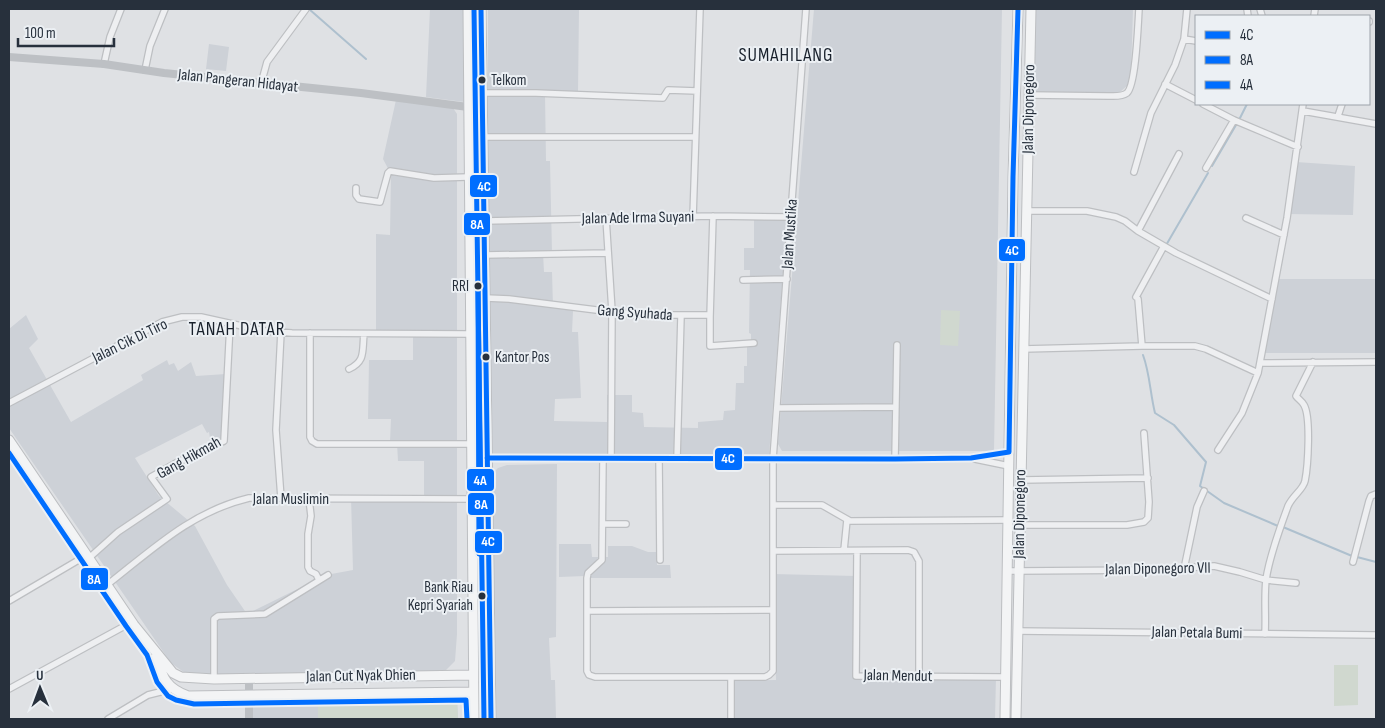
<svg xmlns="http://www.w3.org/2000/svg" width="1385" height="728" viewBox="0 0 1385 728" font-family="'Sofia Sans Condensed',sans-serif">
  <rect width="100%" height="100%" fill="#dfe1e4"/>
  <path fill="#cdd1d7" d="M427,9h45v94l-46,-6 4,-88z
    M488,9h91l-1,83 -90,-3z
    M814,9h188l-8,442h-212l-4,-7z
    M1036,9h97l-2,63 -3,13 -8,7 -10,1 -77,-1z
    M209,44l20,3 -3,24 -20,-2z
    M486,94h59l1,67h4l2,92h-9l1,19h8l1,35 20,4 -1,21h6l3,66 -26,1 -1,22 53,1v-27h25v17l11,1 1,14 54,1v-6l25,-2 1,-9 11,-1 1,-27h8v-17h3v-23l4,-2v-7l-2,-1 1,-63h-6v-22h10v-29h33l-18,237 -281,-2z
    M396,100l57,8 4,6v520l-2,27 -10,10 -246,4 -14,-2 -14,-10 -162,-235v-99l17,-14 12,24 -9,9 42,74 72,-42 -2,-5 26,-15 2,5 5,-2 4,8 13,-9 5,14 30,-2 -2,66 -13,4 -2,-12 -2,1 -5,-9 -67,34 24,38 36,30 32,59 20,29 79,-39 27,-5 -2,-73 73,-1v-35h-26l-1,-18 -7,-1 1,-23h-23l1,-59h44v-28h-37v-98l14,1 1,-61 -8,-15z
    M1296,162l59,4 -2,49 -65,-1z
    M1276,279h100v74h-112z
    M557,464l-1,173 -7,1 2,42h4l1,39h-64v-245l6,-6 9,-3z
    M559,544h32l1,13h16v-11h24l16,6h9v13h13l1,13h-84l-2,-2 -26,1z
    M773,574l83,2 -1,101h141l-1,42h-261v-38l42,-1z
    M457,696l1,23h-206l-1,-19z"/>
  <path fill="#d0d8cf" d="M941,310l19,1 -2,35 -18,-1z
    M1334,665h24v40l-24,1z
    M457,703l1,16h-140v-15z"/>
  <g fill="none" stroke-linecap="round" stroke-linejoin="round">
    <path stroke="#aec0ce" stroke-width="2" d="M309,9l57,50
      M1240,118l7,-14
      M1212,166l24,-41
      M1165,247l43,-74
      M1143,355c7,19 7,38 12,58l19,12 32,37 -6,24 24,17 54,23
      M1283,527l69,29
      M1357,557l19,5"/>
    <g stroke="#bdbfc2" stroke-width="8">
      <path id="street" d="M1247,9l1,7
        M1260,9l2,7
        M1314,16l1,-7
        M1369,22v-1
        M1184,39l12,2
        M104,64l6,-27 11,-28
        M145,70l5,-24 15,-37
        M261,84l6,-22 39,-53
        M1165,84l31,16
        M483,93h53l127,5 5,-8 29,1
        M1029,95l79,1c6,0 14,1 19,-3 9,-8 11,-69 12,-84
        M1203,104l31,16 64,27
        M1303,111l73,13
        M1338,116l4,-12
        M483,137h212
        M1206,168l28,-48
        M1134,172l17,-59 24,-48 9,-26 3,-30
        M356,188v7l3,4 21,3 8,-29 2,-2 44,7 34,-1
        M1026,211h61l29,6 9,4 13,10 38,22 96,46
        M693,217l7,-208
        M606,218l6,93 -1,147
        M1246,218l38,17
        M484,221l229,-5 78,1
        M1138,231l41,-77
        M485,255l123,-2
        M743,280l44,-1
        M1136,297l28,-51
        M486,298l23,1 127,16h74v31l44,-3
        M1138,299l4,47
        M710,317l3,-101
        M310,333v104l2,4 5,3h154
        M1023,349l119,-3h53l11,3 52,24
        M1260,363l116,-1
        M349,369c17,-8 13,-18 15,-35
        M9,403l153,-81 20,-5h19l64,14 27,2 178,1
        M777,408l119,-1
        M1218,450l24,-37 16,-40 29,-155 16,-114
        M487,458l408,1 76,-1 38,-6
        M603,458l-1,102 -14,13 -1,5v93l2,4 6,2h136
        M659,459l1,101
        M677,459l4,-143
        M895,459l2,-114
        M975,459l34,7
        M1021,480l127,-2
        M281,498l-5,-68 5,-98
        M309,499l2,17 -3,18v33l2,4 6,3 3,6
        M773,505h49l28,16 158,-1
        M603,524h23
        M1020,525h107l17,-3 4,-4 1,-16 -5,-69
        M844,550l3,-30
        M773,551l135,-1 6,2 5,9v115
        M857,551l-1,125 149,1
        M89,558l29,-26 49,-33 -16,-22 25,-14 48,-22 6,-117
        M1353,562l16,-61 2,-5 5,-2
        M1184,569l13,-62 7,-16
        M1007,571l146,-1 61,-4 26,6 26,8 30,3
        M107,585c46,-36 84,-73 142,-87l223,1
        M9,601l78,-46
        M587,611l185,-1
        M1017,631l359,4
        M1265,634c1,-18 -1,-37 1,-54 3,-23 14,-52 22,-74 5,-11 15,-16 17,-25 3,-15 6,-64 -1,-76 -2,-4 -6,-6 -8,-9l17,-34
        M214,679v-60l4,-3 47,-2 63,-39
        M9,689l123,-67
        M108,719l40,-24 24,-6
        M731,719v-42h34l4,-2 4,-4v-212l33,-450"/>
    </g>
    <g stroke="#bcbec1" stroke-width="11">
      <path id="primary" d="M468,9l6,710
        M481,9l10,710
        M9,440l125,185 39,48 8,4 33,2 259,-4
        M156,657c7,21 10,31 32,39l285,-4
        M1005,719l8,-542 5,-168
        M1016,719l15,-710"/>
    </g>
    <use href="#street" stroke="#eeeff1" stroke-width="5.5"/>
    <path stroke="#bdc0c4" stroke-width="8" d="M9,57l95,7 60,9 197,20 107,14
      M249,678v41"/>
    <use href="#primary" stroke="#f3f4f5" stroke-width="9"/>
    <g stroke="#ecf0f4" stroke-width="9">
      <path id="bus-1" d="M481,9l10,710
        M487,458l408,1 76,-1 38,-6 4,-275 5,-168"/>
    </g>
    <g stroke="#ecf0f4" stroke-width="9">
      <path id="bus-2" d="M474,9l10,710
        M9,453l117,173 21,29 10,27 11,14 8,4 18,4 272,-4 1,19"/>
    </g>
    <g stroke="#ecf0f4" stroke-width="9">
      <path id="bus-3" d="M478,285l3,269h-2z"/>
    </g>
    <use href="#bus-1" stroke="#006eff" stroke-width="5"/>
    <use href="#bus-2" stroke="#006eff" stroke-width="5"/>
    <use href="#bus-3" stroke="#006eff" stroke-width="5"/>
  </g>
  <g fill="#27303c" stroke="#ecf0f4" stroke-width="2">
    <circle cx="482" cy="80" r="4.5"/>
    <circle cx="478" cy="286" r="4.5"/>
    <circle cx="486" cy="357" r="4.5"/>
    <circle cx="482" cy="596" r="4.5"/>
  </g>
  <g text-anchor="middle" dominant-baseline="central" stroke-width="4" stroke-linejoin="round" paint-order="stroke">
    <g font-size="15" fill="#27303c" stroke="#ecf0f4" text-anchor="start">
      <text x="491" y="80">Telkom</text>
      <text x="469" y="286" text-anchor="end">RRI</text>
      <text x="495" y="357">Kantor Pos</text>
      <text x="473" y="587" text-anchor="end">Bank Riau<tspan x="473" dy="18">Kepri Syariah</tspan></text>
    </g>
    <g font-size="16" fill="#27303c" stroke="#ecf0f4">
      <text transform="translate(238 81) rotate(6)">Jalan Pangeran Hidayat</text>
      <text transform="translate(1029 109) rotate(-89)">Jalan Diponegoro</text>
      <text transform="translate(638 218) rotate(-1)">Jalan Ade Irma Suyani</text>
      <text transform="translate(790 234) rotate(-86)">Jalan Mustika</text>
      <text transform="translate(635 313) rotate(4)">Gang Syuhada</text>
      <text transform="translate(130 341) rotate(-26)">Jalan Cik Di Tiro</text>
      <text transform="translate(189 458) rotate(-29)">Gang Hikmah</text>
      <text x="291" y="499">Jalan Muslimin</text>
      <text transform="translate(1020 514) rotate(-89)">Jalan Diponegoro</text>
      <text transform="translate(1158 569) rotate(-1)">Jalan Diponegoro VII</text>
      <text transform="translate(1197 633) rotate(1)">Jalan Petala Bumi</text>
      <text transform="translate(361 676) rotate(-1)">Jalan Cut Nyak Dhien</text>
      <text transform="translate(898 676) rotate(1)">Jalan Mendut</text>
    </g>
    <g font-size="19" letter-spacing="1" fill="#19212c" stroke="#ecf0f4">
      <text x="786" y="55">SUMAHILANG</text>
      <text x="237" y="329">TANAH DATAR</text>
    </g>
  </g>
  <g stroke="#ecf0f4" stroke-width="2">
    <rect x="469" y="174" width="29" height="24" rx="5" fill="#006eff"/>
    <rect x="463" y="212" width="28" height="24" rx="5" fill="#006eff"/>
    <rect x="998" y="238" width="28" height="24" rx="5" fill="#006eff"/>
    <rect x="714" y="447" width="29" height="24" rx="5" fill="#006eff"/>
    <rect x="466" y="468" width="29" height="24" rx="5" fill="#006eff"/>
    <rect x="467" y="492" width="28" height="24" rx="5" fill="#006eff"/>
    <rect x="474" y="530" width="29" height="24" rx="5" fill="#006eff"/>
    <rect x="80" y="567" width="29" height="24" rx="5" fill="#006eff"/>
  </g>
  <g font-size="14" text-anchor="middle" font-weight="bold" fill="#fff">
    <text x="484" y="191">4C</text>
    <text x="477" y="229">8A</text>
    <text x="1012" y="255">4C</text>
    <text x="728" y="463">4C</text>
    <text x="480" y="485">4A</text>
    <text x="481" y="509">8A</text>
    <text x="488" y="546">4C</text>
    <text x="94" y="584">8A</text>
  </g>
  <rect width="1385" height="728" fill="none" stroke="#27303c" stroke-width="20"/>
  <rect x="1195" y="15" width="175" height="90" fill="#ecf0f4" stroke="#9da3aa"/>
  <rect x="1205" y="31" width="25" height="8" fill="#006eff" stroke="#9da3aa"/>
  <text x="1240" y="40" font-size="15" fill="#27303c">4C</text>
  <rect x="1205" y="56" width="25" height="8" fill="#006eff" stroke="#9da3aa"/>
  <text x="1240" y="65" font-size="15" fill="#27303c">8A</text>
  <rect x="1205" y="81" width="25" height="8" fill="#006eff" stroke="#9da3aa"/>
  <text x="1240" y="90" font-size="15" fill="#27303c">4A</text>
  <g transform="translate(40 688) rotate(359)" stroke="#ecf0f4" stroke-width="4" paint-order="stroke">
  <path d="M0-4L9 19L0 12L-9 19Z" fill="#27303c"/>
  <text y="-8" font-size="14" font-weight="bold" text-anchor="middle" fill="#27303c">U</text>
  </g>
  <path d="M18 38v8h96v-8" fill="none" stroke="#27303c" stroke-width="2.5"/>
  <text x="25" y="38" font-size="15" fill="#27303c" stroke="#ecf0f4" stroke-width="4" paint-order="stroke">100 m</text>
</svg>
